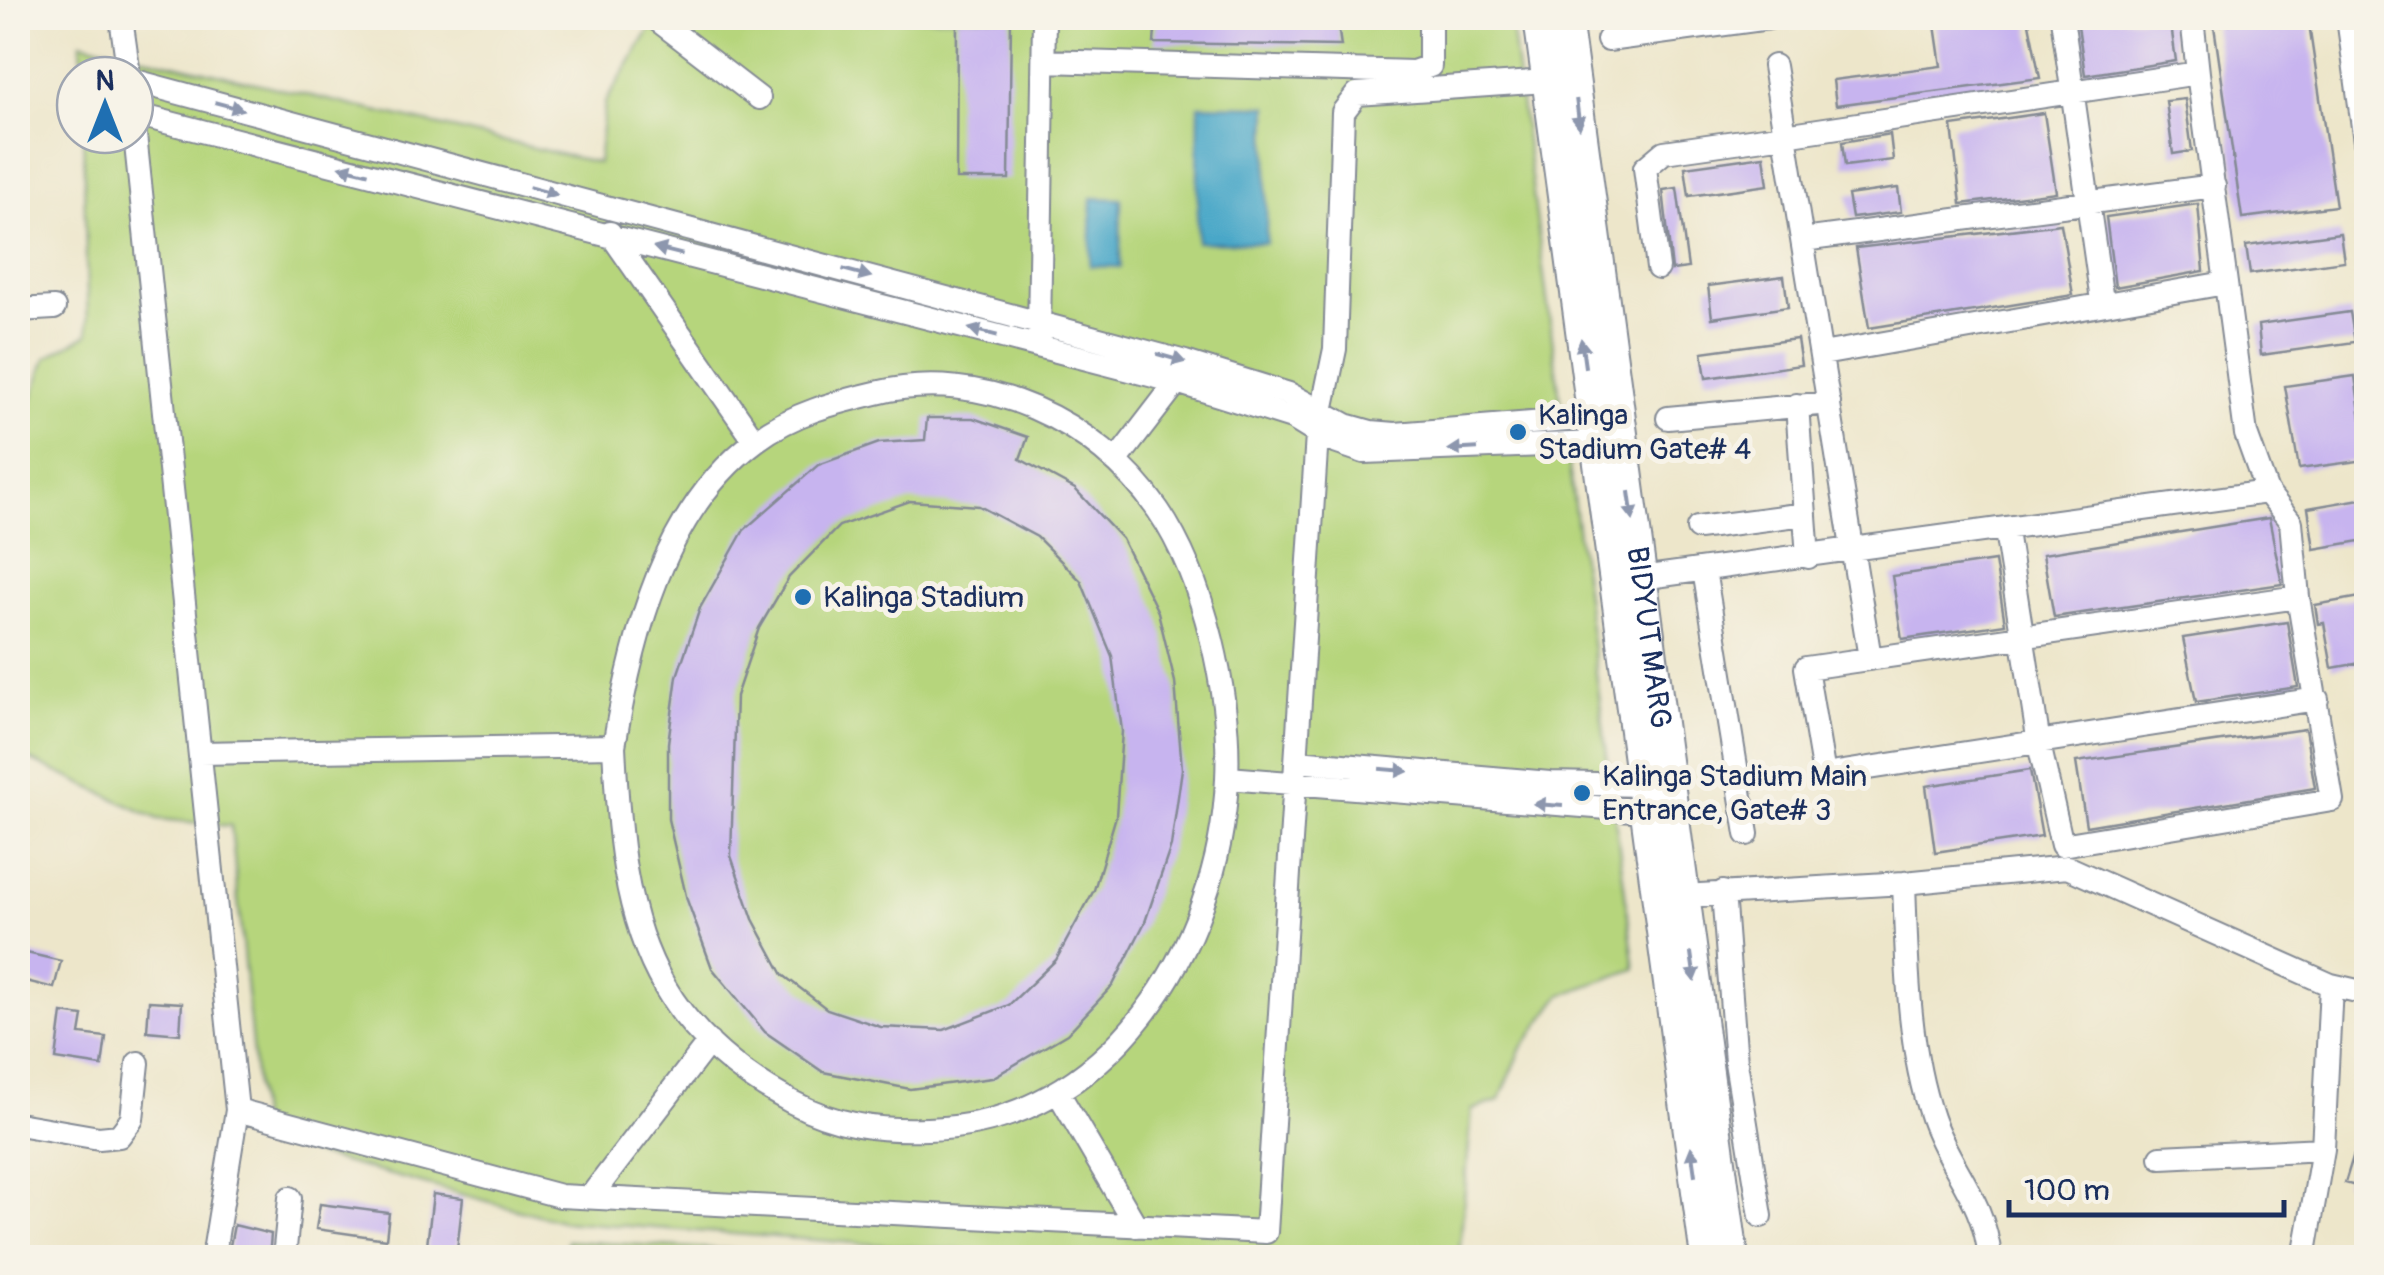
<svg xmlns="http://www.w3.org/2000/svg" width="2384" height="1275" viewBox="0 0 2384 1275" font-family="Pangolin,sans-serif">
  <rect width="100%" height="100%" fill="#f7f3e8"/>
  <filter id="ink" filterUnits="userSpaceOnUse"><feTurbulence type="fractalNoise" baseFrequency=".01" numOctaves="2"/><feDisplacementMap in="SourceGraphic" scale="20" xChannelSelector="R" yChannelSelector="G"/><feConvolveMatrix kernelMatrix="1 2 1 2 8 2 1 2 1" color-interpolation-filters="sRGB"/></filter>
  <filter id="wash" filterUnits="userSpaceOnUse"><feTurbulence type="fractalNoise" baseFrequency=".0048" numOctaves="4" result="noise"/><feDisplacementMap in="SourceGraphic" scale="40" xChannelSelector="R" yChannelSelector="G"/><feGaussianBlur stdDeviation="2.25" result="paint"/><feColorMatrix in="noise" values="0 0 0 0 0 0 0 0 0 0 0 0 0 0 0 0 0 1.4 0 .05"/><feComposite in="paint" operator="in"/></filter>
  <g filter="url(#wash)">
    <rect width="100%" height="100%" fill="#ede6ca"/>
    <path fill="#b6d57c" stroke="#68826d" stroke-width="2.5" d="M657,18h853l125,951 -74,26 -39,53 -23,53 -27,9 -13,147h-416l-482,-36 -300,-81 -30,-314 -73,-7 -140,-65v-314l28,-82 42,-24 -5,-199h52v-60h-53l-1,-33 517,121 7,-60z
      M567,1241l199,11v5h-200z"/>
    <path fill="#4aa7c8" stroke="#326b93" stroke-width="2.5" d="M1199,105l69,1 -2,137 -69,-1z
      M1092,198l29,1 -1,68 -30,-1z"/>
    <g id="blocks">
      <path fill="#c7b4ef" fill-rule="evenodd" d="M957,18h54l-2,161h-53z
        M1156,18h181l4,28 -187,-3z
        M1991,18h37l12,60 -204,27 -3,-25 108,-14 -6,-41z
        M2077,18h93l6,43 -91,14z
        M2276,18h32l28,188 -94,12 -28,-192z
        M2185,99l7,52 -19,3 -7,-53z
        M2044,113l12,79 -95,12 -9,-78z
        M1890,134l3,26 -48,6 -3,-24z
        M1764,156l4,29 -79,11 -4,-29z
        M1677,188l11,80 -16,2 -9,-80z
        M1898,188l3,24 -49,6 -4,-23z
        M2198,204l6,67 -89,16 -9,-70z
        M2061,224l12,71 -204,33 -13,-80z
        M2340,233l4,28 -94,13 -4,-28z
        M1784,276l4,31 -76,11 -4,-32z
        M2350,312l5,30 -94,13 -3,-30z
        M1797,339l4,26 -95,13 -4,-26z
        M2355,376l7,50h4v34l-67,9 -14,-83z
        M927,418h46l55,19 -8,22 55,30 47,50 36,73 17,70 7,87 -11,77 -26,76 -32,63 -46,49 -75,44 -82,11 -87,-17 -58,-40 -53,-64 -25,-68 -19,-81v-76l9,-67 23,-68 44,-78 74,-65 61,-22 46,-3zM910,501l69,5 58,31 44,44 31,75 10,75 -6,85 -22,74 -38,70 -47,45 -65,25 -63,-3 -54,-18 -44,-34 -30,-56 -22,-63 5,-160 23,-68 30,-51 50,-51z
        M2366,498v42l-52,9 -6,-41z
        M2269,518l13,66 -228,33 -11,-63z
        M1995,561l10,63 -103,15 -10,-63z
        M2366,596v66l-34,6 -8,-45 -6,1 -3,-19z
        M2287,622l11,65 -102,15 -13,-64z
        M2305,729l10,59 -229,38 -10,-64z
        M2030,770l12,66 -107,16 -9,-66z
        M18,951l43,10 -7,27 -36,-9z
        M149,1001l33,2 -2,31 -33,-3z
        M62,1013l21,3 -3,18 26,3 -4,29 -46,-7z
        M2363,1124l3,1v64l-21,-6z
        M433,1194l30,4 -7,60 -30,-4z
        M320,1204l69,9 -3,26 -70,-10z
        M234,1225l37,9 -2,24 -40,-7z"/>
    </g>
  </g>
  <g filter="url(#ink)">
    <use href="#blocks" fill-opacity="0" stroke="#848a94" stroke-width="2.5"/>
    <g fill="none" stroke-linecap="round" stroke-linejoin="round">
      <g stroke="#848a94" stroke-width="26">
        <path id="minor" d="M121,18l8,57
          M655,18l104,80
          M2062,18l40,283
          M2192,18l6,55
          M2348,18l18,131
          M1608,40l161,-22
          M1045,61l368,11 17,-6v-48
          M135,81l1050,281 104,32 57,31 25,7 24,2 197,-16
          M135,114l1042,268 115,36 34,21 38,13 231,-9
          M135,135l102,975 -24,148
          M610,233l145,208
          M1803,240l411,-54
          M1658,268l-13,-100 19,-16 121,-17 -11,-69
          M18,310l36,-2
          M1039,333l5,-315
          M1822,354l403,-71
          M1797,405l11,152
          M1668,418l161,-15
          M1117,460l60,-78
          M1698,528l107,-14
          M1704,570l43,264
          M1641,578l626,-86
          M2298,597l-492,71 18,107 493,-76
          M1870,658l-85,-523 413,-62 48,361 21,58 24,30 7,75 34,203 -270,45 -23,-101 -33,-213
          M200,753l414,-7c18,-108 49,-237 143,-306 36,-27 77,-37 119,-47 107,-26 220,27 282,117 47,69 73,186 69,269 -7,167 -118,346 -300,350 -48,2 -92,-4 -135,-27 -50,-26 -98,-65 -127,-115 -42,-71 -47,-160 -51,-241
          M1297,761l253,22 92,2
          M1228,778l417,33
          M1904,883c3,77 3,162 28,235 18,52 52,80 58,140
          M1723,892l13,170 25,154
          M1683,896l221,-13 163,-16 264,118 35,8
          M1059,1094l77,132
          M237,1110l323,86 706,36 51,-797 18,-86 8,-237 14,-18 190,-13
          M18,1124l81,14 20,-2 13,-17 6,-56
          M2161,1157l162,-8
          M591,1196l118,-154
          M18,1253l7,5
          M284,1258l6,-60
          M2304,1258l19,-109 8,-164"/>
      </g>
      <g stroke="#848a94" stroke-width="34">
        <g id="major">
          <path d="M1539,18l167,1240"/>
          <path id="s1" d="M1566,18l167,1240"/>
        </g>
      </g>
      <use href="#minor" stroke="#fff" stroke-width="22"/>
      <use href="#major" stroke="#fff" stroke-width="30"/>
    </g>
    <defs><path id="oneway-solid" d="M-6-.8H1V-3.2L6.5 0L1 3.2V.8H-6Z" transform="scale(2.5)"/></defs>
    <g fill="#8d97ae">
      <use href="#oneway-solid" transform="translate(229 106) rotate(15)"/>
      <use href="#oneway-solid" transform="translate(1578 114) rotate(83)"/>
      <use href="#oneway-solid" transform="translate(354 170) rotate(-166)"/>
      <use href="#oneway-solid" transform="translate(543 191) rotate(15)"/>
      <use href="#oneway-solid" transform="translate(668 251) rotate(-166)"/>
      <use href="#oneway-solid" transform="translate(857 273) rotate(15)"/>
      <use href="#oneway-solid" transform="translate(983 332) rotate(-166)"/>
      <use href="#oneway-solid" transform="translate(1583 353) rotate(-98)"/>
      <use href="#oneway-solid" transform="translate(1171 358) rotate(16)"/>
      <use href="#oneway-solid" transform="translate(1463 449) rotate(177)"/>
      <use href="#oneway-solid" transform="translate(1631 506) rotate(82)"/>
      <use href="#oneway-solid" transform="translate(1394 770) rotate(5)"/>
      <use href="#oneway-solid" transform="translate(1548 805) rotate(-176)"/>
      <use href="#oneway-solid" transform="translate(1693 967) rotate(82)"/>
      <use href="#oneway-solid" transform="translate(1693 1161) rotate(-98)"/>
    </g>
  </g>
  <g fill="#1f6fb2" stroke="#f7f3e8" stroke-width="4">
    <circle cx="1518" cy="432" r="10"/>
    <circle cx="803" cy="597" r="10"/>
    <circle cx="1582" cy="793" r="10"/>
  </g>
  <g text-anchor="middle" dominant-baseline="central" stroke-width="10" stroke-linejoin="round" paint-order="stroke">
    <g font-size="30" fill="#1b2f5e" stroke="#f7f3e8" text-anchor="start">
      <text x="1538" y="415">Kalinga<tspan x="1538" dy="34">Stadium Gate# 4</tspan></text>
      <text x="823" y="597">Kalinga Stadium</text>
      <text x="1602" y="776">Kalinga Stadium Main<tspan x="1602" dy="34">Entrance, Gate# 3</tspan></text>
    </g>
    <g font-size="30" fill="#1b2f5e" stroke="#f7f3e8">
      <text stroke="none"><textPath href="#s1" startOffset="625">BIDYUT MARG</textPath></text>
    </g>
  </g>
  <rect width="2384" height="1275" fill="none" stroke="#f7f3e8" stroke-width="60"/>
  <g transform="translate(105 105)"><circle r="48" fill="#f7f3e8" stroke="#9fa5b1" stroke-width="2.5"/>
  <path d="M0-8L18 38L0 25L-18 38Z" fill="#1f6fb2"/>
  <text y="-15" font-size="28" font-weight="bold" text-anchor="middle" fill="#1b2f5e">N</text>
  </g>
  <path d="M2009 1200v15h275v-15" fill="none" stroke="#1b2f5e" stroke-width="5"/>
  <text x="2024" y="1200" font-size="30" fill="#1b2f5e" stroke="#f7f3e8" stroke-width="8" paint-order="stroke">100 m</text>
</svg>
